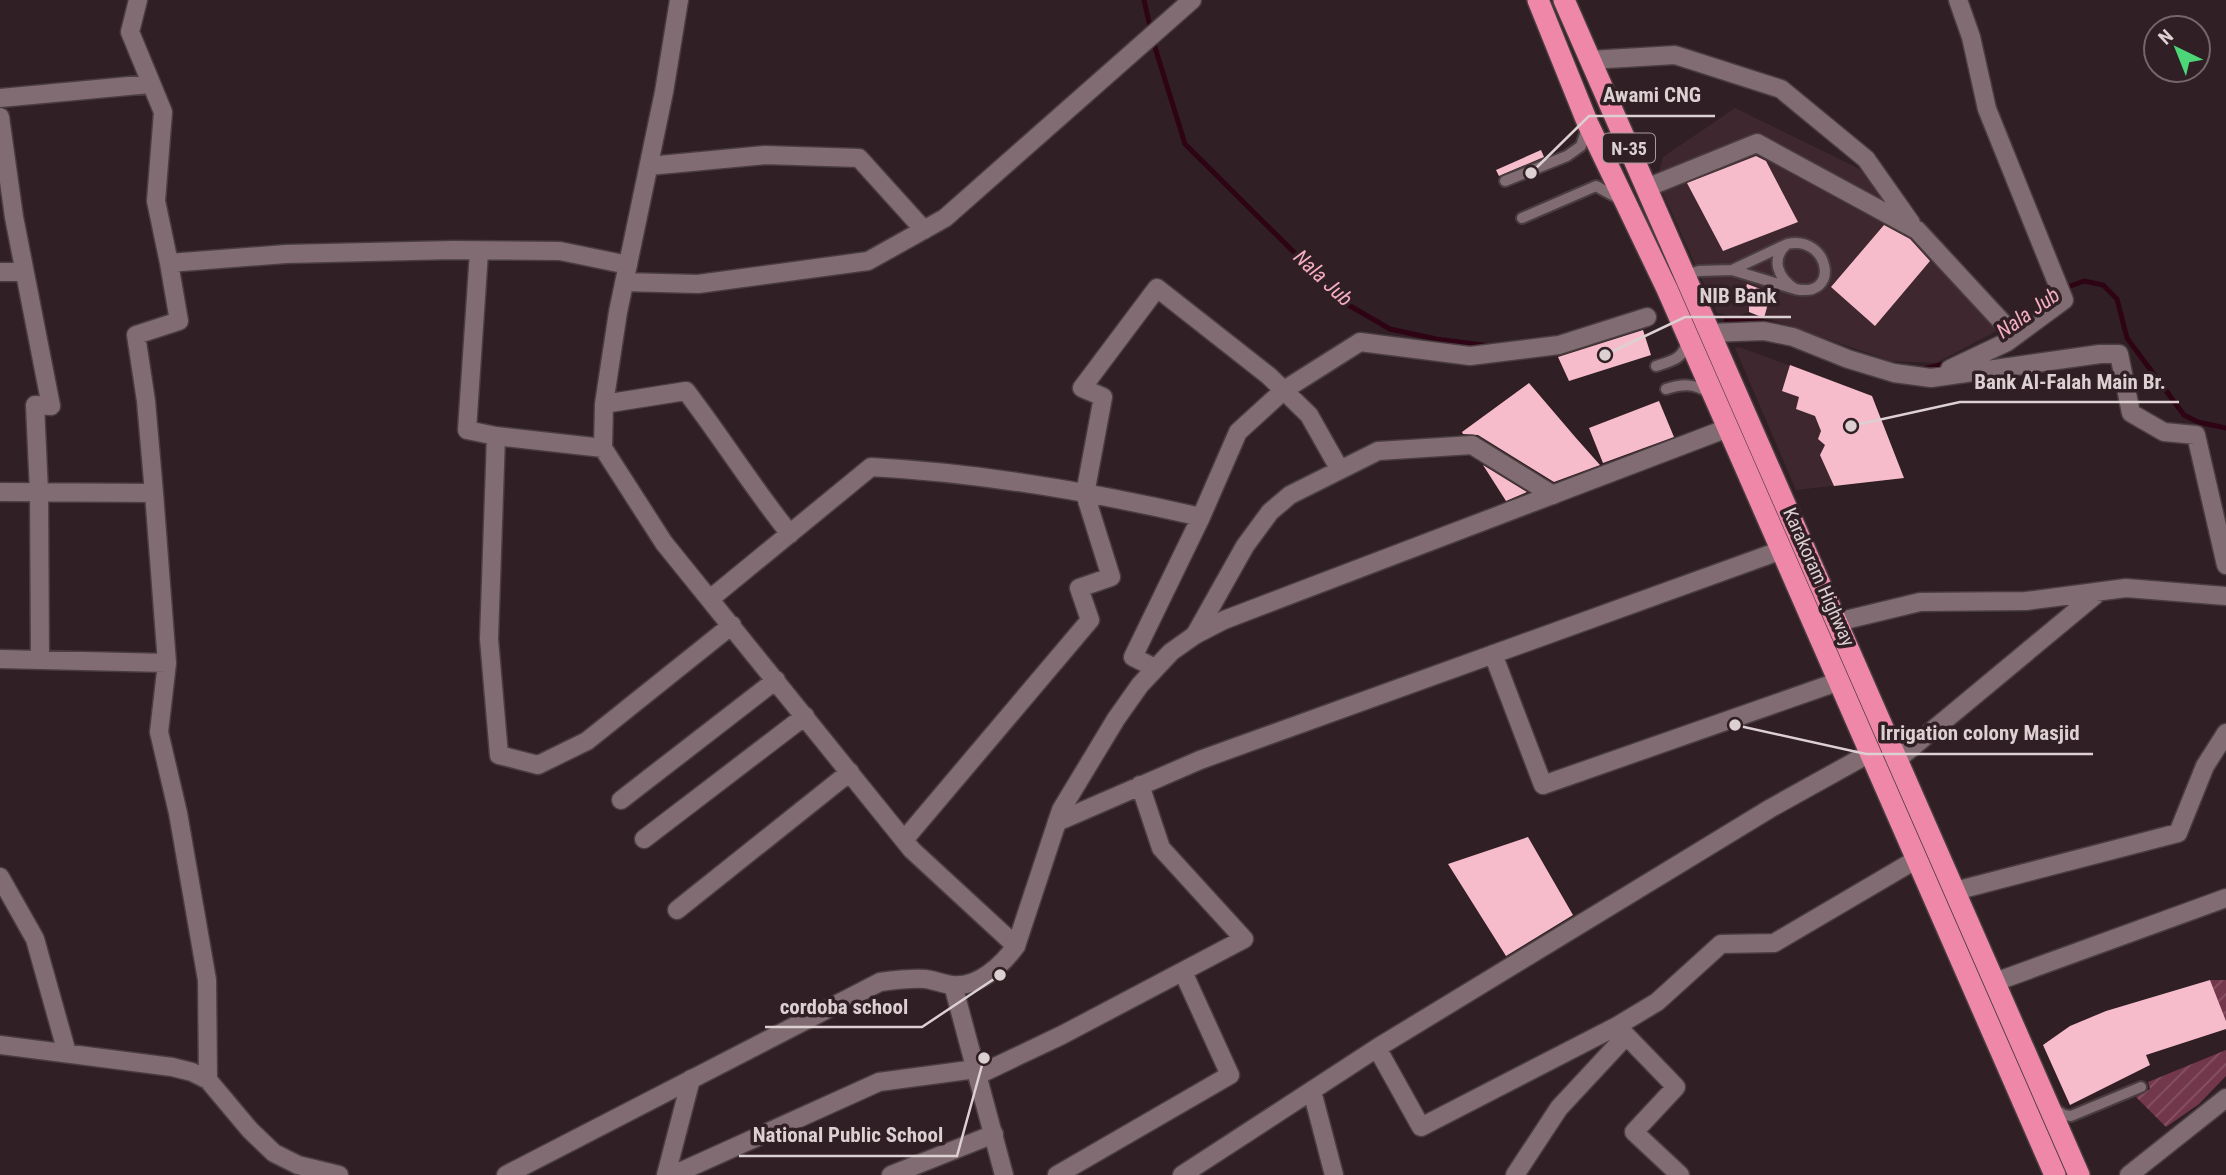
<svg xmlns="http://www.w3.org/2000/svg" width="2226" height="1175" viewBox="0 0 2226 1175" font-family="'Roboto Condensed',sans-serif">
  <defs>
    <pattern id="garden-furrows" width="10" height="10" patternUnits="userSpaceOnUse" patternTransform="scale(1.75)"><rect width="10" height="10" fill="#73374b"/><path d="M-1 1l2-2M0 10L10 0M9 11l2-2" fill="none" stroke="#865364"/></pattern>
  </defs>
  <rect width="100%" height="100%" fill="#301f24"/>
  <path fill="#3e272e" d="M1735,108l139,68 136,148 -74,39 -45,-2 -142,-49 -14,5 -18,-4 -60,-133 6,-23z
    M1739,347l133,49 32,82 -108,12 -61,-142z"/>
  <path fill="url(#garden-furrows)" d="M2210,980h16v41z
    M2226,1050v26l-27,28 -33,23 -30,-30 14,-8 -2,-7z"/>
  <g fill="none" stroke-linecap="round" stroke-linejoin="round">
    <path stroke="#2e0415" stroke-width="5" d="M1144,0l7,31
      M1153,41l32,103 160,159 45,26 46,10 54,7
      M2065,288l19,-7 19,4 14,14 10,39 57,77 14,7 28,6
      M1726,320l27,-1 18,5
      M1924,369l24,-6"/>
  </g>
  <path fill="#f6bccc" d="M1541,150l3,7 -45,19 -3,-6z
    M1756,156l10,5 32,61 -75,29 -36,-68z
    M1884,225l26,14 20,22 -55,65 -44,-39z
    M1747,284l24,9 -7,25 -15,-6v-8l-7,-3z
    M1643,330l8,25 -82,26 -11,-24z
    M1790,365l82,31 32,82 -70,8 -14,-31 5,-10 -7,-6 3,-8 -6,-15 -19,-7 3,-12 -17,-6z
    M1529,383l47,55 24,27 -46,17 -76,-47 -15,-1 -1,-2z
    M1659,401l15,36 -71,26 -14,-35z
    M1483,465l44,27 -21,9z
    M1528,837l45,78 -67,41 -58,-92z
    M2210,980l16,41v8l-80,26 4,10 -80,40 -27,-60 27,-19 36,-15z"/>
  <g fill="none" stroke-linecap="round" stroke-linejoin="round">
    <g stroke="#4a3d40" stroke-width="14">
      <path id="lane" d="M1505,181l62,-25 14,-10 7,-21
        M1522,218l74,-32 22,12
        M1732,270l63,19c47,10 34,-55 -8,-45 -17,15 -9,34 8,45
        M1685,275l14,-4 33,-1 53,-25
        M1656,366c16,-5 27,-7 31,-24
        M1666,389c16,-5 28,-6 43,4
        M2053,1108l11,7 7,1 70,-29"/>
    </g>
    <g stroke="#4a3d40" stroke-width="21">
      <path id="street" d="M138,0l-8,32 33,80 -7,89 13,62
        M679,0l-15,92 -46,220 -14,92 -1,44 61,95 248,307 104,96
        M1590,60l85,-5 106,34 85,70 45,64
        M0,98l150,-14
        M0,117l14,100 37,189 -16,-1 4,87 1,168
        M649,166l116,-11 94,3 65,72
        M1646,188l111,-45 160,87 98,106
        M479,252l-12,178 29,6
        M0,272h24
        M624,282l74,2 170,-23 77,-43 247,-218
        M1710,333l54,-2 29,6 55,22 46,14 37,5 169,-24h19l12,59 33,19 32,3 30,130
        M1950,369l57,-27 57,-42 -77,-191 -16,-72 -13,-37
        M604,404l82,-13c36,47 67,97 104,143
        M603,448l-107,-12 -7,203 10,116 39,10 49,-24 145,-116
        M0,492l154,1 13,170 -8,69 19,81 29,167 1,100
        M154,493l-8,-92 -10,-66 43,-14 -10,-58 117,-9 167,-4 107,1 68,14
        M1201,517l37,-85 46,-42 76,-48 110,14 89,-11 88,-28
        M710,599l161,-132c111,6 222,25 330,50l-68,140 22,11
        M1837,622l83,-20 106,-1 100,-13 100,8
        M1195,635l50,-89 25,-34 20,-17 88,-44 94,-6 81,50
        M1493,654l50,131 297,-104
        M0,659l167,4
        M1898,759l201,-167
        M621,800l155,-120
        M1057,822l143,-62 582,-210
        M644,839l161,-123
        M904,840l186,-220 -11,-32 32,-11 -26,-83 18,-97 -21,-9 75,-100 112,88 40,39 31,55
        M0,877l35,62 32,114
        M1955,891l223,-58 27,-67 21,-33
        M677,910l173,-138
        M1995,982l231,-84
        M1617,1026l-196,101 -44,-79 394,-240 99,-55
        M0,1045l172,22 20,5 16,8 42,50 24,23 24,12 41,10
        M978,1075l84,-40 182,-96 -83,-91 -21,-63
        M1312,1091l22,84
        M666,1175l25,-96
        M673,1175l206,-93 97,-13
        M891,1175l103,-41
        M1057,1175l173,-100 -47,-103
        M1182,1175l195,-127
        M1515,1175l44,-67 67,-72
        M1680,1175l-46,-43 42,-45 -59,-61 40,-24 64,-58 53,-1 143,-84
        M2129,1175l97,-77"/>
    </g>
    <g stroke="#4a3d40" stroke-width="21">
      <path id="secondary" d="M953,985l51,190
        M506,1175l374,-193c15,-2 30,-4 45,-3 9,1 18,5 27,6 26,3 50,-20 64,-39l45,-136 55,-91 24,-34 31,-33 24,-17 29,-15 504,-192"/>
    </g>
    <g stroke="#4a3d40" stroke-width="24">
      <path id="highway" d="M1538,0l50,124 79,165 61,139 327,747
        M1564,0l515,1175"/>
    </g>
    <use href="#lane" stroke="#806c72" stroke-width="10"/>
    <use href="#street" stroke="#806c72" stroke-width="18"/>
    <use href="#secondary" stroke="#806c72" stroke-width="18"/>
    <use href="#highway" stroke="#ef87a9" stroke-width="21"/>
  </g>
  <g text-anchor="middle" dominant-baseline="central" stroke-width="7" stroke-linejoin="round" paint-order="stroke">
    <rect fill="#301f24" stroke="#a89b9e" stroke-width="2" x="1603" y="133.5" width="52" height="29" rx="5"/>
    <g font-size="18" font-weight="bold" fill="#dcd0d3">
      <text x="1629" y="148">N-35</text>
    </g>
    <g font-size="19" fill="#dcd0d3" stroke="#301f24">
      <text transform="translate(1819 577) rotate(66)">Karakoram Highway</text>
    </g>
    <g font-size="21" font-style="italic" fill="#f5adc2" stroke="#301f24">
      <text transform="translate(1323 278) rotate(43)">Nala Jub</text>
      <text transform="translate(2028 313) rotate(-35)">Nala Jub</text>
    </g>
  </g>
  <path fill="none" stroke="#dcd0d3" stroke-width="2.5" d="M1531 173L1589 116H1715M1605 355L1685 317H1791M1851 426L1960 402H2179M1735 725L1866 754H2093M1000 975L922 1027H765M984 1058L957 1156H739"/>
  <g fill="#dcd0d3" stroke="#301f24" stroke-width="2.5">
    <circle cx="1531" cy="173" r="7"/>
    <circle cx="1605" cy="355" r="7"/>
    <circle cx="1851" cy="426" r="7"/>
    <circle cx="1735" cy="725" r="7"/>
    <circle cx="1000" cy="975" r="7"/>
    <circle cx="984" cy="1058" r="7"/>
  </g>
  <g font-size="21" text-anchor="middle" font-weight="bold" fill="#dcd0d3" stroke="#301f24" stroke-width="7" stroke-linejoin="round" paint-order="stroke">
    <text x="1652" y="102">Awami CNG</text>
    <text x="1738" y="303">NIB Bank</text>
    <text x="2070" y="389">Bank Al-Falah Main Br.</text>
    <text x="1980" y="740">Irrigation colony Masjid</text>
    <text x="844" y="1014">cordoba school</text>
    <text x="848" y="1142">National Public School</text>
  </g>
  <g transform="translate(2177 49) rotate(317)"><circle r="33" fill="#301f24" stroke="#75666a" stroke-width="2"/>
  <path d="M0-5L12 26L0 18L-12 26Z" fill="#4cd677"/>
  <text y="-10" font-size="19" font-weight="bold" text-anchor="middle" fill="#dcd0d3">N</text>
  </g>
</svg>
